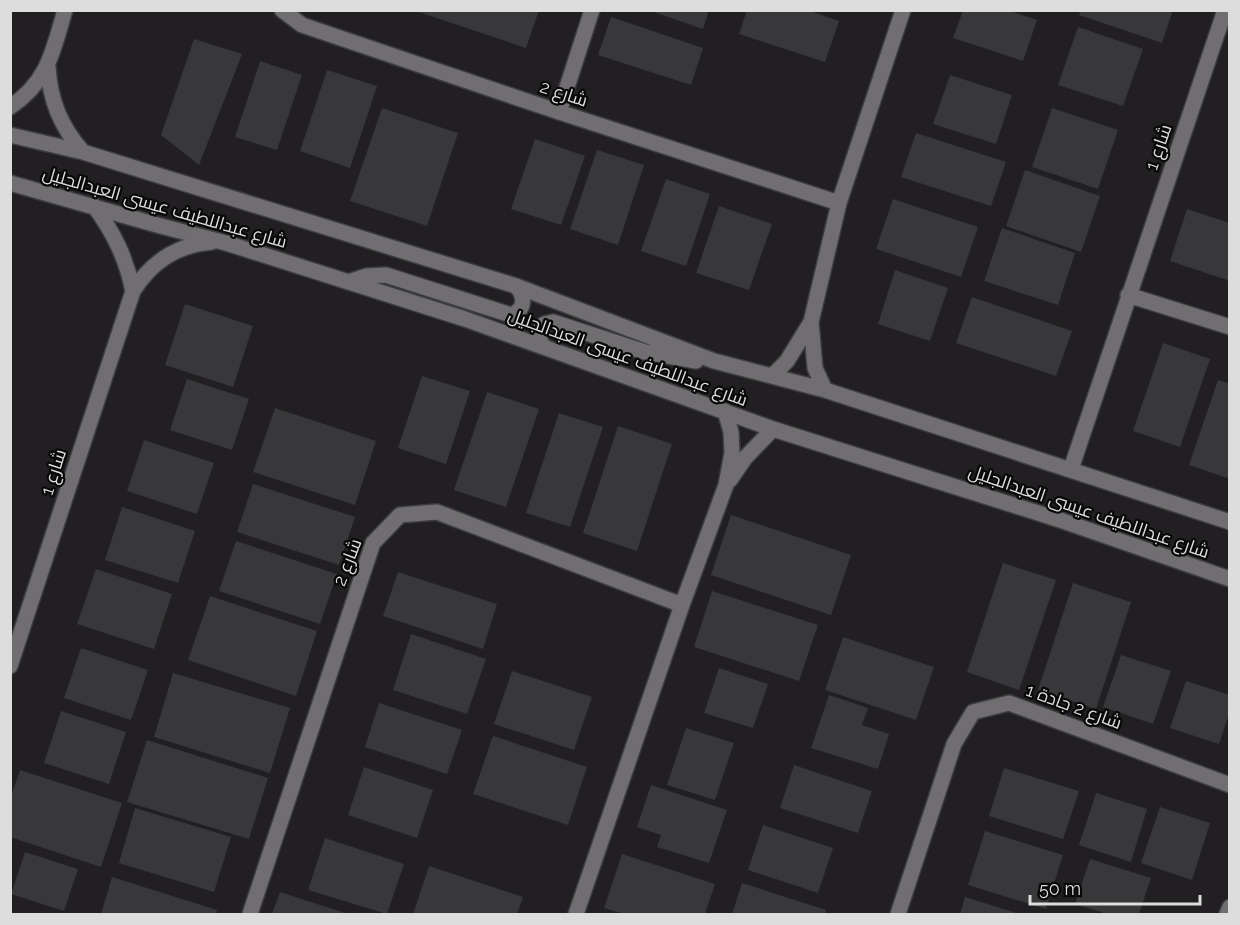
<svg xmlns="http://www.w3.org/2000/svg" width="1240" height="925" viewBox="0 0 1240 925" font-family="Raleway,Cairo,sans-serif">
  <rect width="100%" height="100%" fill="#211f21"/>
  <path fill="#383739" d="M413,10h126l-13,38z
    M648,10h61l-6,19z
    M747,10h60l32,11 -14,41 -86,-28z
    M963,10h44l30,10 -14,41 -70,-23z
    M1081,10h92l-11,33 -83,-28z
    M611,17l92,31 -12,37 -93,-30z
    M1078,27l65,22 -20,57 -65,-21z
    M194,39l48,15 -43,111 -38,-30z
    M260,61l42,14 -25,75 -42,-13z
    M327,70l50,16 -27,82 -50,-17z
    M950,75l62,20 -16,49 -63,-20z
    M382,108l76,25 -31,93 -77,-25z
    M1052,108l66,22 -20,59 -66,-22z
    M916,133l90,29 -15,44 -90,-29z
    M535,139l50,17 -24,69 -50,-16z
    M597,150l47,15 -26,80 -48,-16z
    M1025,170l75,26 -19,56 -75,-26z
    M666,179l44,15 -24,72 -45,-15z
    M893,199l85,28 -17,50 -85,-28z
    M719,206l53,18 -23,66 -53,-17z
    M1187,209l43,14v58l-60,-20z
    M1002,228l73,25 -17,52 -74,-24z
    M895,270l53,18 -18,53 -52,-17z
    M972,297l100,34 -16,45 -100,-33z
    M185,304l68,22 -20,61 -68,-22z
    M1163,343l47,16 -30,88 -47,-16z
    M422,376l48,15 -24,73 -48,-16z
    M187,379l62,20 -17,51 -62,-20z
    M1218,380l12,4v95l-41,-14z
    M487,392l52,17 -33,98 -52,-17z
    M275,408l101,33 -21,64 -102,-33z
    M559,413l44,14 -33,100 -44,-14z
    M618,426l54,18 -35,107 -54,-18z
    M144,440l70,23 -17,51 -70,-23z
    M253,484l102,33 -16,48 -102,-33z
    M122,507l73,24 -17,52 -73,-23z
    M731,515l120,40 -20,60 -120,-40z
    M236,541l101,33 -17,50 -101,-33z
    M1003,563l53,17 -37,110 -52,-18z
    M96,569l76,25 -18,55 -77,-25z
    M398,572l99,32 -14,45 -100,-33z
    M1073,583l58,19 -35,107 -58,-19z
    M712,591l106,34 -19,56 -105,-34z
    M210,596l107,35 -21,65 -108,-36z
    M411,634l75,25 -19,55 -74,-24z
    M843,637l91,30 -18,53 -91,-30z
    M81,648l67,22 -17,50 -67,-22z
    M1121,655l50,16 -18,53 -50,-17z
    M719,668l49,16 -15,44 -49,-15z
    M512,671l80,26 -18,53 -80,-26z
    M173,673l117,35 -20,65 -116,-36z
    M1186,681l44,14v16l-11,33 -49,-16z
    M829,695l39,13 -6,17 27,9 -11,35 -67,-21z
    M379,703l83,27 -15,44 -82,-27z
    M61,711l65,21 -17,52 -65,-21z
    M686,728l48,15 -19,57 -48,-15z
    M493,736l94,31 -19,58 -95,-31z
    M147,740l121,38 -19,61 -122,-37z
    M794,765l78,26 -14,42 -78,-25z
    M364,767l69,23 -16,48 -69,-23z
    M1004,768l75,23 -16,48 -74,-23z
    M20,770l102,33 -21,64 -91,-30v-38z
    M651,785l76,25 -18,53 -52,-16 4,-12 -24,-8z
    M1096,793l51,16 -16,53 -52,-17z
    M1160,807l50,16 -18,57 -51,-17z
    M135,808l96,29 -17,55 -95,-29z
    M763,825l70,23 -15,45 -70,-23z
    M985,831l78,24 -17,54 -78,-24z
    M325,838l79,26 -17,50 -79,-24z
    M25,852l53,17 -14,42 -53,-17z
    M622,854l93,30 -10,30h-81l-20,-6z
    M1090,859l61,19 -12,36h-32l-32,-10z
    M429,866l94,31 -6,17h-104z
    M112,877l105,33 -1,4h-115z
    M742,883l84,27 -1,4h-93z
    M280,892l68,22h-76z
    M965,897l55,17h-60z"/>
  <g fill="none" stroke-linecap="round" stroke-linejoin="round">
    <g stroke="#3d3c3e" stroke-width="18">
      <path id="minor" d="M282,10l20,15 257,87 280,91
        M48,67c2,34 13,60 35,85
        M10,107c38,-25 43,-56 55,-97
        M559,112l33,-102
        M10,135l73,17 433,134 198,75 111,29 405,132
        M10,183l147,42 69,18 239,76 308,110 284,90 173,60
        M94,206c20,27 32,52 39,85
        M348,282l18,-6 20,-1 125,40c14,-5 15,-18 5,-29
        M1128,295l102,32
        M546,348l-6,-6 -1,-10 5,-8 9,-2 92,30 51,9
        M773,375l14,-14 24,-39
        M825,390l-10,-22 -4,-46 28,-119 64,-193
        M1071,469l154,-459
        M730,480l15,-22 28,-29
        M10,666l123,-375c19,-30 44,-46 79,-49
        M250,914l123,-371 27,-28 37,-3 245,93
        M576,914l106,-309 44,-120 6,-32 -1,-21 -6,-21
        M898,914l56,-170 19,-32 36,-9 221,82
        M1227,914l3,-7"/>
    </g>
    <use href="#minor" stroke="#706e70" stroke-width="15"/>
  </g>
  <g text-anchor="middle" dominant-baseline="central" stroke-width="4.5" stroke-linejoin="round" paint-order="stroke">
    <g font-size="18" fill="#deddde" stroke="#0a090a">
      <text transform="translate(564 93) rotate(18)">شارع 2</text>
      <text transform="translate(1158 147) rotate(-71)">شارع 1</text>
      <text transform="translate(165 207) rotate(16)">شارع عبداللطيف عيسى العبدالجليل</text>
      <text transform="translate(628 357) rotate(20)">شارع عبداللطيف عيسى العبدالجليل</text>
      <text transform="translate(53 472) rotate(-72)">شارع 1</text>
      <text transform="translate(1089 511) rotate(19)">شارع عبداللطيف عيسى العبدالجليل</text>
      <text transform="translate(347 562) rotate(-69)">شارع 2</text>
      <text transform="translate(1074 706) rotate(20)">شارع 2 جادة 1</text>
    </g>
  </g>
  <rect width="1240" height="925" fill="none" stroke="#deddde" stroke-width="24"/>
  <path d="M1030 895v9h170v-9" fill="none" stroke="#deddde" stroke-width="3"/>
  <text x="1039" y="895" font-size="18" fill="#deddde" stroke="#0a090a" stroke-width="4.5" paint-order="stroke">50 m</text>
</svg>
